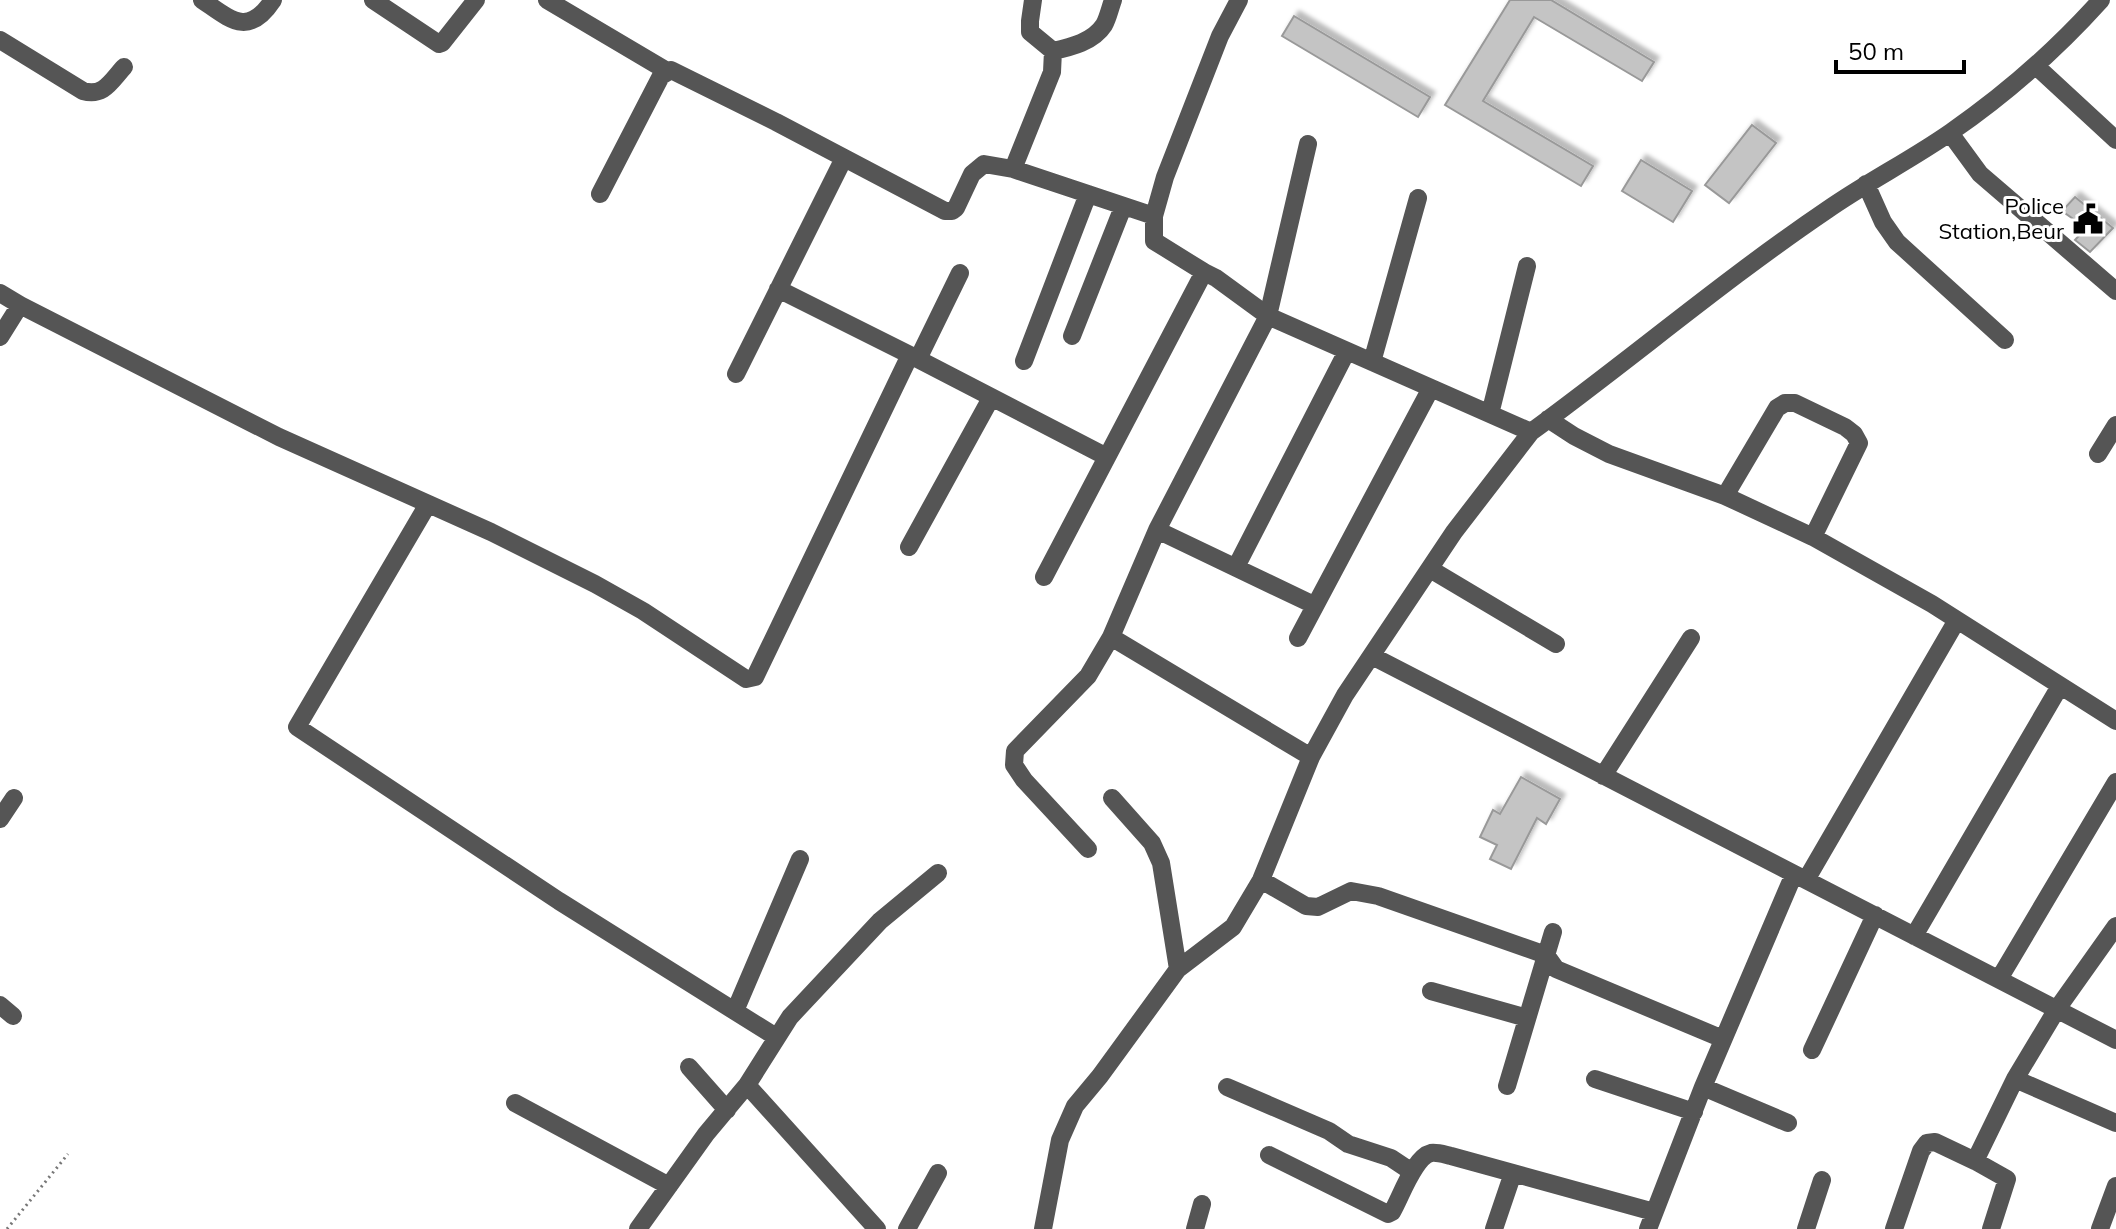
<svg xmlns="http://www.w3.org/2000/svg" width="2116" height="1229" viewBox="0 0 2116 1229" font-family="Mulish,sans-serif">
  <defs>
    <filter id="shadow"><feDropShadow dx="5" dy="-5" stdDeviation="2" flood-color="#0004"/></filter>
  </defs>
  <rect width="100%" height="100%" fill="#fff"/>
  <path fill="#c4c4c4" stroke="#999" stroke-width="2" filter="url(#shadow)" d="M1510,0h41l103,62 -12,19 -108,-64 -51,84 110,65 -12,20 -136,-81z
    M1294,16l136,81 -12,20 -136,-81z
    M1752,125l24,18 -47,60 -24,-18z
    M1641,160l51,31 -19,31 -51,-31z
    M2075,197l38,31 -23,24 -15,-12 11,-12 -24,-17z
    M1521,777l39,22 -14,25 -9,-6 -26,51 -21,-10 7,-14 -17,-8 13,-27 7,4z"/>
  <g fill="none" stroke-linecap="round" stroke-linejoin="round">
    <path stroke="#777" stroke-width="3" stroke-dasharray="2 4" stroke-linecap="butt" d="M7,1229l61,-75"/>
    <path stroke="#555" stroke-width="18" d="M202,0c28,19 46,38 71,0
      M373,0l66,44 3,-1 34,-43
      M547,0l120,71
      M0,40l83,51c21,6 28,-10 41,-24
      M1053,51c18,-4 40,-9 51,-26 4,-7 6,-17 9,-25
      M2036,66l80,74
      M1950,133l30,41 136,117
      M1308,144l-40,172 -111,214 -46,107 200,120
      M1013,169l39,-97 1,-21 -23,-19v-11l3,-21
      M1866,184l17,38 14,20 108,98
      M600,194l61,-118 10,-6 105,52 169,89h7l4,-3 16,-34 12,-10 29,5 141,47
      M1204,272l-50,-31v-25l11,-39 55,-141 19,-36
      M778,289l132,66
      M0,293l20,12 259,132 212,95 104,52 48,27 103,68 9,-2 155,-322 197,102 97,-185 12,6 52,38 263,116c100,-73 194,-153 296,-222 40,-28 84,-50 124,-78 55,-38 105,-82 150,-132
      M1072,336l51,-129
      M0,337l20,-32
      M918,359l42,-86
      M1024,361l64,-167
      M1372,362l46,-164
      M736,374l108,-216
      M1490,414l37,-148
      M1548,419l26,17 35,18 116,42 88,41 119,67 184,117
      M2098,454l18,-29
      M1725,496l52,-88 8,-5h10l50,24 9,7 5,9 -46,94
      M428,504l-131,223 262,174 217,136
      M1157,530l157,75
      M909,547l82,-149
      M1236,567l111,-216
      M1430,569l126,75
      M1044,577l63,-120
      M1298,638l133,-250
      M1372,656l744,384
      M1603,776l88,-138
      M1112,798l40,45 9,20 17,106
      M0,819l14,-21
      M1088,849l-64,-69 -10,-15 1,-14 73,-75 23,-39
      M1261,880l45,26 12,1 33,-16 27,5 168,59 10,14 167,70
      M1806,880l151,-260
      M1914,936l146,-250
      M1999,979l117,-197
      M1431,991l96,27
      M0,1005l13,11
      M735,1011l65,-152
      M1812,1050l63,-135
      M689,1067l38,43
      M1595,1079l99,33
      M2015,1079l101,44
      M1507,1086l46,-154
      M1227,1087l102,44 19,13 43,14 21,14
      M1703,1087l85,36
      M515,1103l154,83
      M1269,1155l119,59 4,-2c9,-15 22,-55 39,-59 6,-1 15,2 20,3l203,56
      M638,1229l68,-95 41,-49
      M877,1229l-130,-144 43,-68 90,-96 58,-48
      M907,1229l31,-56
      M1043,1229l17,-89 15,-34 25,-30 78,-107 55,-42 28,-47 50,-123 34,-62 109,-163 77,-100
      M1195,1229l7,-25
      M1494,1229l19,-56
      M1648,1229l55,-142 91,-213
      M1806,1229l16,-49
      M1894,1229l27,-78 6,-8 8,-1 40,19
      M1991,1229l16,-50 -32,-18 40,-82 42,-70 59,-83
      M2100,1229l16,-43"/>
  </g>
  <defs>
    <g id="civic-bare" transform="scale(2.4)"><path d="M-.6-6.5H3V-4.5H.6V-3L4-1V1h2V6H-6V1h2V-1L-.6-3ZM-1.2 2.5V6h2.4V2.5Z" fill="#000" stroke="#fff" stroke-width="2.5" paint-order="stroke"/></g>
  </defs>
  <g fill-rule="evenodd">
    <use href="#civic-bare" x="2088" y="219"/>
  </g>
  <g text-anchor="middle" dominant-baseline="central" stroke-width="6" stroke-linejoin="round" paint-order="stroke">
    <g font-size="22" fill="#000" stroke="#fff" text-anchor="end">
      <text x="2064" y="206">Police<tspan x="2064" dy="25">Station,Beur</tspan></text>
    </g>
  </g>
  <path d="M1836 60v12h128v-12" fill="none" stroke="#000000" stroke-width="4"/>
  <text x="1848" y="60" font-size="24" fill="#000000" stroke="#ffffff" stroke-width="6" paint-order="stroke">50 m</text>
</svg>
